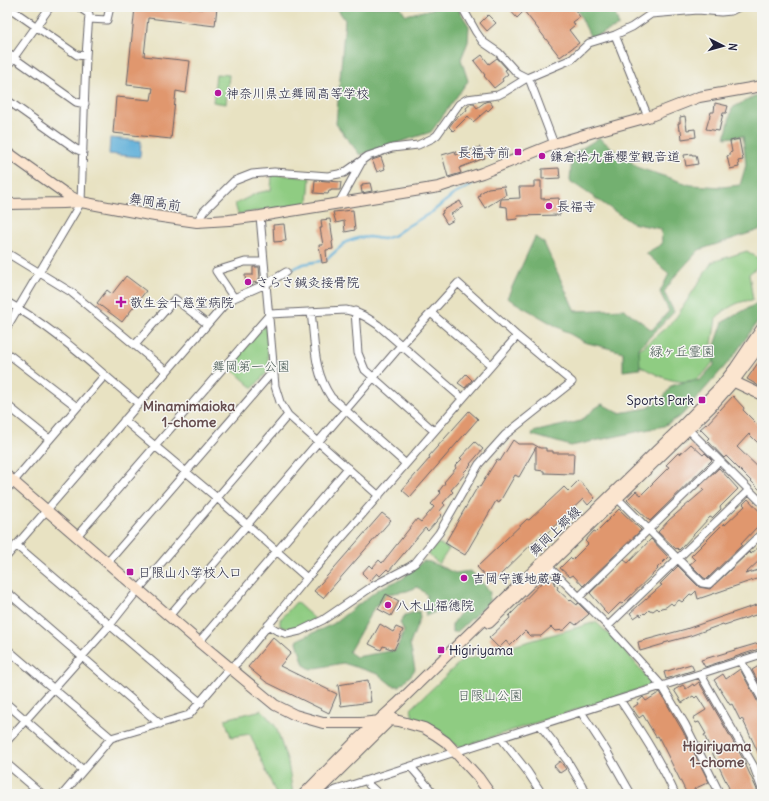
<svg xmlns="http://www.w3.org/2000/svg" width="769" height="801" viewBox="0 0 769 801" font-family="Delius,'Klee One',sans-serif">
  <rect width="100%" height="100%" fill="#f6f6f2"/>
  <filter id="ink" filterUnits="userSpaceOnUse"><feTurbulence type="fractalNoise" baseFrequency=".025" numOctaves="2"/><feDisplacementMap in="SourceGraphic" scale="8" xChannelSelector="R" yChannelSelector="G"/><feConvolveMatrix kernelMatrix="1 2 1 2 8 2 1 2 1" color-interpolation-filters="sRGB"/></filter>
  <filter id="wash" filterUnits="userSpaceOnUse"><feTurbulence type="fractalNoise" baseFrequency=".012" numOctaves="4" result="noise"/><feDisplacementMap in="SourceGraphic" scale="16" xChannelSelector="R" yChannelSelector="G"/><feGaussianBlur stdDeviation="0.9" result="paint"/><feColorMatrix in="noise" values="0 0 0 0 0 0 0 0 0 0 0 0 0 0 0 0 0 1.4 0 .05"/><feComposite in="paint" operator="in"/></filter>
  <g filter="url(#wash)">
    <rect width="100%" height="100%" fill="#e8e2c2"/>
    <path fill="#8fcc82" stroke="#58775e" d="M216,74l13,1 -3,29 -13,-2z
      M272,174l38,4 -2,25 -70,11 -3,-10 22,-11 14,-3z
      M747,251l15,10v2l-13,11 4,26c-16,1 -26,8 -37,18l-5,33 3,10c-5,6 -11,15 -18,18 -24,9 -49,-10 -70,-21l18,-12 26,-22 7,-8 35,-54z
      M266,324l3,46 -16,18 -24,-21z
      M438,543l11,6 -10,15 -11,-10z
      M296,602l19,17c-12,5 -23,13 -35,7v-6z
      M596,622l27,26 27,33 -1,5 -188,61c-10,-3 -14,-11 -22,-17 -8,-5 -17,-9 -26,-12l-2,-9 50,-48z
      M262,710l14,17 12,36 5,31h-17l-26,-60 -19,3 -6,-18z"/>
    <path fill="#73b070" stroke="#4a6956" d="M336,7h64l6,8 35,-8h16l12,19 -1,16 -7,17 7,22 -37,51 -71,23 -24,-31 9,-104z
      M576,7h37l6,19 -28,12z
      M762,94v135l-63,21 -23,25 -12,17 10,20 -35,36 1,21 -17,2v-19l-39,-10 -77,-44 28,-61 9,6 31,68 49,-2 28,21 17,-19 -9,-19 9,-18 -23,-21 16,-9 -1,-15 -29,-6 -62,-42 2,-27 27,-16 40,30 52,17 31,2 18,-2 6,-20 -3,-29 -18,2 7,-30 23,-12z
      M759,302l3,1v12l-29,42 -51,58 -18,11 -93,20 -39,-11 1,-3 48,-11 13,-12 8,-5 17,9 29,-5 15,-10 8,-12 13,-4 16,-2 14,-15v-17l9,-26z
      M423,561l7,1 25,11 16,-2 19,20 -1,11 -32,30h-5v-7l11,-16 -16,-2 -21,9 -1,-7 2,-14 -9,-8 -11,4 -20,3 -15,17 -23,41 7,5 40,-7 8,-19 -4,-9 5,-7 14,-4 1,7 -10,26 5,25 -4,6 -11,11h-7l-15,-12 -35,-11 -32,6 -7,-4 -7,-23 2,-3 34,-15 47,-36 22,-9z"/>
    <path fill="#5daed8" stroke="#40688a" d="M110,138l31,3 -1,16 -31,-3z"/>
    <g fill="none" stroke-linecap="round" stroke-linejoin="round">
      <path stroke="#5daed8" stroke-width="2.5" d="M287,272l16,-8 23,-4 20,-18 12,-4 11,-1 14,2 10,-3 13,-9 26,-15 21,-17 19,-10"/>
    </g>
    <g id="blocks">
      <path fill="#e0976e" d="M135,7h45l22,2 1,-2h14l-2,19 -67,-8 -4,38 46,5 -4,32 -10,-2 -5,48 -58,-6 3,-36 35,3 2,-12 -26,-3z
        M507,7h66l7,10 -7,5 2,3 -6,5 10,13 -19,14 -36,-46 -7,7z
        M488,15l8,8 -9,8 -7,-8z
        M482,55l7,9 8,-6 10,11 -2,1 3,4 -6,5 1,2 -9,7 -10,-12 1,-1 -11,-14z
        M489,101l4,5 -5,5 -1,-1 -14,12 -5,-6 -15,15 -4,-4 6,-8 12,-9 -1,-2 5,-4h3l3,4 8,-6z
        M715,103l13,3 -2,7h-3l-4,18 -13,-2 5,-17h3z
        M685,116l2,14 8,-1 1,8 -14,2 -1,-9h-2l-1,-7h2v-6z
        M739,139l4,21 -5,1 1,6 -9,2 -3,-13 2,-1v-2l3,-1 -2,-11z
        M480,147l5,11 -26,10 2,5 -13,4 -6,-22 13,-4 1,4z
        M692,154v1h4l2,9 -12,2 -2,-11z
        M381,157l4,12 -8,3 -5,-12z
        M559,168l1,10 -18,1v-10z
        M315,180l26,2 -1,8h-9v1h-2l-1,3 -14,-1z
        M534,181h7v18l18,-1 1,17 -43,1 1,3 -10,1 -1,-13 -7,-1 1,-7 19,-1 -1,-11h15z
        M370,183l2,8 -10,2 -1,-7h2l-1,-2z
        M504,186l2,9 -21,13 -7,-11 2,-1 -1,-2 9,-6z
        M460,201l3,6 -12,7 3,6 -7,4 -6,-10 2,-1 -1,-2z
        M353,210l2,20 -10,2 -1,-11 -8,2 -3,-11z
        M330,219l3,22 -1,1 1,7 -7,1 1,12 -5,1 -3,-18h4l-3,-17h2l-1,-8z
        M284,224l2,17 -12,1 -1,-17z
        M253,267h6l1,11h-1v4l-7,1v1l-6,1 -1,-10h8z
        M126,276l20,15 -24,31 -25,-19 10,-13 5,4z
        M762,357v25l-3,4 -12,-7z
        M466,374l6,6 -7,8 -7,-5z
        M733,396l11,12 -1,2 19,19v18l-13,-13 -12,13 25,24v21l-36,-36 -2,2 -17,-18 2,-2 -9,-9 6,-5v1z
        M469,411l9,8 -68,78 -8,-7 28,-32 -1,-2z
        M513,440l5,4h15l7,4h6v3h7v2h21l-1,21 -29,-1v-2l-8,-1v-23l-17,30 -4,-2 -16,28 -3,-2 -31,54 -20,-12 33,-57 2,1 17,-28 3,2z
        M475,442l8,7 -13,15 1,1 -8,8 2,1 -14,16 2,2 -10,11 2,2 -6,7 3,3 -14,16 -3,-3 -36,43 -2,-2 -7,7 -3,-3 -7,8 -8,-8 7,-8 3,3 7,-8 3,3 35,-44 4,3 13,-15 -3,-3 10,-11 -2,-2 6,-8 -1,-1 12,-14 -1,-2 7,-7 -2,-1z
        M691,444l12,11 2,-2 7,7 -62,61 -23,-21 9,-9 5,4 28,-28 -3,-2 12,-12 2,1z
        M719,468l19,21 -18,18 1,2 -9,9 -2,-1 -28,30 -3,3 -2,-2 -1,1 -18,-17 11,-12 35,-30 -4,-4z
        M579,480l16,18 -7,7 -5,-6 -39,37 -2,-2 -50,49 -15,-16 50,-48 2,1 35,-33 4,4z
        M748,499l14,15v12l-3,3 -2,-2 -16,17 1,1 -35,34 -3,-1 -14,-14 5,-4 -4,-4 33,-33 1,2 20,-19 -2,-2z
        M619,509l22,21 -58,56 -10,-11 -3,2 -10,-9 10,-10 2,2 16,-16 -3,-3 9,-10 2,1z
        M382,513l9,7 -68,78 -9,-7z
        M651,539l17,18 -11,11 1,1 -36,35 -2,-1 -12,12 -5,-5 1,-1 -14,-16 34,-33 4,3z
        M762,544v14l-17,16 17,-5v8l-64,22 -2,-8 -4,4 -2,-1 -8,8 -3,-2 -6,5 -2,-2 -5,4 -5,1 -2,2 -2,-2 -4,3 -2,-1 -2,1v-1l-4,4 -1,-1 -3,3 -1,-2 -6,4 -4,-5 32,-28 -2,-1 18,-18 21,21 11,2 39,-37 2,2z
        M548,576l7,6 -1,2 4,3 -1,2 13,12 1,-1 6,5 1,-2 11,11 -13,11 -4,-3 -8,8 -9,1 -4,-4 -10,9h-11l-5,-5 -15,15 -4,-5 -7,7 -10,-10 21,-20 -1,-2z
        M386,594l13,7 -8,15 -13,-7z
        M762,603v10l-38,12 -1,-1 -33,12 -26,7v1l-24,7 -2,-9 48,-13z
        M380,624l13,8 3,-5 7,3 -9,20 -11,-4 -2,4 -12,-6z
        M273,637l18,16 -11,13 57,28 -8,19 -63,-31 -18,-15z
        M762,642v6l-57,19 -4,-7z
        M691,664l3,6 -28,9 -2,-7z
        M762,664v25l-10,-19z
        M740,669l22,41v51l-20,-43 -2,2 -8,-16 -2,1 -16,-25 9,-6 3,5z
        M368,680l3,22 -30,4 -3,-21z
        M699,682l43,75 17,37h-29l-2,-5 1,-1 -25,-53 2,-1 -7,-12 -3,1 -3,-5 13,-8 -9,-14 -2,2 -2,-2 -11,7 -8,-13 9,-5 3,4 7,-5 1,2z
        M660,692l25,43 24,47 -15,7 2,5h-8l-1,-3 -1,1 -28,-56 -2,1 -13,-22 -4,3 -7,-10 6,-4 -1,-2 5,-4 1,-1 3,4z
        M560,761l6,8 -6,4 -6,-7z"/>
    </g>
  </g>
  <g filter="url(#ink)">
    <use href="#blocks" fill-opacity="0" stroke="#67656a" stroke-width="1"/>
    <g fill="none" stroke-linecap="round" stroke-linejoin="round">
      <g stroke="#67656a" stroke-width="9">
        <path id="street" d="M8,7l69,48 9,1
          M462,7l14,25 7,10 16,11 18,20 10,5 3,3 24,63
          M89,19l18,1 3,-13
          M615,35l33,82
          M7,53l69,49 9,2
          M7,67l43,-60
          M7,100l69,49 7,3
          M339,203l22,-40
          M260,216l15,170 5,16 8,13 91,81
          M197,222l7,-11 30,-30 18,-7 22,-2 54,4 16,-3 24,-17 24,-8 26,-3 15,-7 4,-3 22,-31 8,-5 31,-4 8,-4 21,-13 45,-19 17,-16 26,-8 17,-8 19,-13 47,-4 23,2 10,-1 8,-4
          M7,253l64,39 95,79
          M234,298l-18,-27 29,-9h19
          M7,302c49,27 88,66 131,101
          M355,311l3,42 7,17 69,61
          M311,312c4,30 2,59 20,85l75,67
          M431,313l60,52
          M7,327l74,-125 5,-146 3,-42 -10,-7
          M135,345l40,-46 32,25
          M7,353l70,54
          M7,405l42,34
          M124,420l93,78 90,80
          M685,426l77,77
          M7,489l98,-114
          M615,496l87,87 7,1 53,-51
          M77,536l193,-222 76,-4c13,2 22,8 32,15l84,73
          M16,545l185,158
          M7,556l219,-253 8,-5 32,-14 20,-12
          M108,562l161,-186 5,-1
          M545,563l63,63 54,60 23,38 35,70
          M7,592l153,132
          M579,597l140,-136
          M268,625l8,5 11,4 13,-3 23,-11 50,-34 36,-19 6,-4 24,-30 40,-69 26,-29 67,-53 -55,-46
          M608,626l141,-136
          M199,642l149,-174
          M7,649l104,89
          M741,661l21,38
          M701,675l53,92 8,22
          M620,700c20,30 40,60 55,94
          M7,704l76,66
          M581,712l25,38 25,44
          M540,725l27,35 20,34
          M501,738l26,33 15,23
          M7,741l103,-116 23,-29 155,-181
          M7,764l35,30
          M411,767l23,27
          M368,780l1,5 10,9
          M63,794l48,-56 78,-23 36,-42 14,-12 68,-83 210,-242 -59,-53 -61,67 -228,266
          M329,794l7,-4 426,-136"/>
      </g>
      <g stroke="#67656a" stroke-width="12">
        <path id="secondary" d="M7,152l59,42 15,8
          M7,204l56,-1 18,-1 74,14 42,6 32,-2 31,-4 179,-29 43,-14 72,-29 43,-13 51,-14 51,-20 63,-11
          M728,379l34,16
          M7,476l192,166 76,63 20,10 28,8h38l29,-3 9,1 25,7 12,7 10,7 32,35 12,17
          M489,623l221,-215 23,-26 29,-39
          M304,794l52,-53 41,-37 285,-278 39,-40 14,-18 27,-40
          M315,794l78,-77"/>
      </g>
      <use href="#street" stroke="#fff" stroke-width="7"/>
      <use href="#secondary" stroke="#fbe5cf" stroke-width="10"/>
    </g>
  </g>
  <g fill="#b5179e" stroke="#f6f6f2" stroke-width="1.5">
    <circle cx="218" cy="93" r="4"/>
    <rect x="514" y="148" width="8" height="8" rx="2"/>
    <circle cx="542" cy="156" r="4"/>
    <circle cx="549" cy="206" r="4"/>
    <circle cx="248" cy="282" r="4"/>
    <path d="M119 296h4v4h4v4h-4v4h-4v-4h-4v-4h4z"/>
    <rect x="698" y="396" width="8" height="8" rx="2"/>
    <rect x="126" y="568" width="8" height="8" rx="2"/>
    <circle cx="464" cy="578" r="4"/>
    <circle cx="388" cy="605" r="4"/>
    <rect x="437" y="646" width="8" height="8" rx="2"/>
  </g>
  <g text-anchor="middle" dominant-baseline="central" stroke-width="3" stroke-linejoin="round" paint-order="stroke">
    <g font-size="13" fill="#22223b" stroke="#f6f6f2" text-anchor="start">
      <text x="226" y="93">神奈川県立舞岡高等学校</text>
      <text x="510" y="152" text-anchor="end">長福寺前</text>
      <text x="550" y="156">鎌倉拾九番櫻堂観音道</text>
      <text x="557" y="206">長福寺</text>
      <text x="256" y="282">さらさ鍼灸接骨院</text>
      <text x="130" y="302">敬生会十慈堂病院</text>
      <text x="694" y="400" text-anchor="end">Sports Park</text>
      <text x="138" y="572">日限山小学校入口</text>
      <text x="472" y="578">吉岡守護地蔵尊</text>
      <text x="396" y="605">八木山福徳院</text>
      <text x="449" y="650">Higiriyama</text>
    </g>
    <g font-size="13" fill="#22223b" stroke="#f6f6f2">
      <text transform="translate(155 202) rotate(9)">舞岡高前</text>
      <text transform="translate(555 531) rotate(-44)">舞岡上郷線</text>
    </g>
    <g font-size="13" fill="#435550" stroke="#f6f6f2">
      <text x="682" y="351">緑ヶ丘霊園</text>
      <text x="251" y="366">舞岡第一公園</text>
      <text x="490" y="695">日限山公園</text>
    </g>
    <g font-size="14" font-weight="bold" fill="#644b4d" stroke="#f6f6f2">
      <text x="189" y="406">Minamimaioka<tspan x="189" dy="16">1-chome</tspan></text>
      <text x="717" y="746">Higiriyama<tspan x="717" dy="16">1-chome</tspan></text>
    </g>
  </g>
  <rect width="769" height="801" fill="none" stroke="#f6f6f2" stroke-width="24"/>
  <g transform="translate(723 46) rotate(96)" stroke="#f6f6f2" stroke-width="3" paint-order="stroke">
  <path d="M0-3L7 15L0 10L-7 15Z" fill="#22223b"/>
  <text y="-6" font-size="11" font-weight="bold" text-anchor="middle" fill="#22223b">N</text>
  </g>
</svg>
